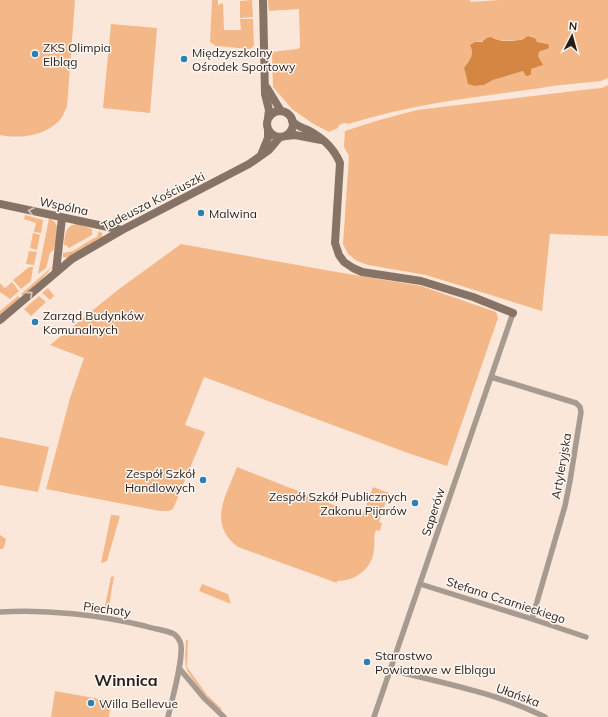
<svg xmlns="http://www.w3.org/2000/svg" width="608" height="717" viewBox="0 0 608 717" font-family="Mulish,sans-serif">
  <rect width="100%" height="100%" fill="#fae7d9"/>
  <path fill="#f4b888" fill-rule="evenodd" d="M0,0h75l-8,107c-3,5 -4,10 -8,14 -14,15 -40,18 -59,14z
    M212,0h6v5l5,-2 1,27h17l-1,-11h13l1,27 -4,3 -34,-3 -6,-4z
    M252,0l1,17 -13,1v-17z
    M268,0h202l1,2 28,-2h109v78l-7,3 -49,5 -11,2c-66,9 -129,16 -193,36l-4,-1 -5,2 -1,3 -9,4 -17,-9 -20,-14 -19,-22 -1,-35 25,-3 3,-2 -1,-38 -30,2zM528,36l5,1 4,5 11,2 -5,7 -4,1 -2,5 5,8 -11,4 -6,4 -2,-2 -30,9 -9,5 -9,1 -8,-5 -3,-13 7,-9 4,-17 19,-2h26z
    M111,24l46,4 -7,85 -47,-5z
    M608,85v151l-58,-2 -8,77 -116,-36 -58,-10 -11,-4 -9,-7 -5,-10 6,-88 -5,-9 1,-16 31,-10 41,-11 174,-21 11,-1z
    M25,215l18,5 -2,13 -7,-1 2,-9 -12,-4z
    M49,218c12,5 8,16 8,26h-2l-1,5 -4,4 -4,15 -8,6z
    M78,224l14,5v6l-23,13 -3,-3h-2c1,-11 1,-20 14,-21z
    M99,231l3,2v4l-34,21 -5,-1v-4l10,-2 21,-13 3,-1z
    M33,233l7,2 -3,15 -7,-2z
    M181,244l150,27 90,15 75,26 2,6 -51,148 -39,-13 -204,-76 -19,48 20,7 -32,77 -4,2h-9l-114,-22 24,-91 14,-40 -34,-13 69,-56z
    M29,251l8,1 -3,13 -8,-1z
    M53,266l-11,13 -19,17 -2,-2z
    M29,267h4l-2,14 -10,8 -8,-9z
    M12,282l7,9 -9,8 -10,-7v-9l5,5z
    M48,288l6,8 -4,4 -8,-7z
    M18,296l2,2 -20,17v-4z
    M39,296l7,6 -15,14 -7,-7z
    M0,437l49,10 -11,45 -38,-7z
    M237,467l125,49 11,-29 16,6 -10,29 3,1 -2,8 -4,-1c-3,7 -1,12 -2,19 -1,19 -18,32 -37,32v2l-99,-36c-31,-23 -12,-51 -1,-80z
    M111,515h2l7,1 -13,45 -6,2z
    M0,535l6,4 -1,5 -2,5h-3z
    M114,576l-5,30 6,10 -7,-2 -3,-3v-5l6,-29z
    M202,584l26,10 3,10 -32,-13z
    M186,640h2l-1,27 20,28 15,14 -1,1c-10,-8 -33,-32 -35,-44 -2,-8 0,-18 0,-26z
    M55,691l56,10 -2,16h-58z"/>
  <path fill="#d48642" d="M528,36l7,2 2,4 11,2 1,4 -10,4 -1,4 5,9 -12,4v5l-3,2h-2l-3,-5 -30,9 -9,5 -9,1 -7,-2 -4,-16c6,-8 11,-13 6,-23l5,-3h7l5,-4 4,-1c5,5 22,4 29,3 3,0 5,-3 8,-4z"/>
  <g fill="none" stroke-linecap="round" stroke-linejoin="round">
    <path stroke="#a79a90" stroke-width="5.5" d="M491,377l85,26 4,4 1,5 -11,69 -5,25 -33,113
      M420,584l112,35 54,18
      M0,612c46,-3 100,3 145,14 9,3 20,4 29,8 4,3 6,6 7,11 2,17 -9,54 -13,72
      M179,668l25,30 20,19
      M391,670c52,13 106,23 154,47
      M374,717l139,-404"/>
    <path stroke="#867365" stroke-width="8" d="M263,0l2,94 4,16 -1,8
      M267,88l14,23
      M267 124a13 13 0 1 1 26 0a13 13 0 1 1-26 0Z
      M292,121c5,5 10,7 16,9 15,8 26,18 32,33l-5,80 4,12 5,7 9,6 9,4 59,9 52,16 40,16
      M286,136l9,-1 26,5
      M261,155l7,-17v-7
      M0,204l122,26
      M56,271l6,-53
      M0,320l72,-61 50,-29 127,-66 20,-14 11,-13"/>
  </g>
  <defs><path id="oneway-chevron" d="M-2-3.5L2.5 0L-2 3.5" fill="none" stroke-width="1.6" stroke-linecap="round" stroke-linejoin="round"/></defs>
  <g stroke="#d4c9c1">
    <use href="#oneway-chevron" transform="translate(31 211) rotate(-167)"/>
    <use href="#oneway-chevron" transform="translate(30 294) rotate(-41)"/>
  </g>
  <g fill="#2d7faf" stroke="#fef7f3" stroke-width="1.5">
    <circle cx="35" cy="54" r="4"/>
    <circle cx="184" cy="59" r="4"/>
    <circle cx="201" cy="213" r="4"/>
    <circle cx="35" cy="322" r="4"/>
    <circle cx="203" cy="480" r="4"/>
    <circle cx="415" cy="503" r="4"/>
    <circle cx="367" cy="662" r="4"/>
    <circle cx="91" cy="703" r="4"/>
  </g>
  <g text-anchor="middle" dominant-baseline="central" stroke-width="3" stroke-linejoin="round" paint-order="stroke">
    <g font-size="12" fill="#291e16" stroke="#fef7f3" text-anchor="start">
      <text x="43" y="47">ZKS Olimpia<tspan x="43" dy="14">Elbląg</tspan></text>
      <text x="192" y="52">Międzyszkolny<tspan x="192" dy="14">Ośrodek Sportowy</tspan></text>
      <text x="209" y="213">Malwina</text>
      <text x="43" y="315">Zarząd Budynków<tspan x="43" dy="14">Komunalnych</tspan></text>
      <text x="195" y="473" text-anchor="end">Zespół Szkół<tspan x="195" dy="14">Handlowych</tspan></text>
      <text x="407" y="496" text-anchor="end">Zespół Szkół Publicznych<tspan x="407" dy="14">Zakonu Pijarów</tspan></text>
      <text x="375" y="655">Starostwo<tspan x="375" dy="14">Powiatowe w Elblągu</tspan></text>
      <text x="99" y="703">Willa Bellevue</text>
    </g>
    <g font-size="12" fill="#291e16" stroke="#fef7f3">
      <text transform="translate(153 201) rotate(-27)">Tadeusza Kościuszki</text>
      <text transform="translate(64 206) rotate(12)">Wspólna</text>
      <text transform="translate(561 466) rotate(-80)">Artyleryjska</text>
      <text transform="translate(433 512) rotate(-72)">Saperów</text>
      <text transform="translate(506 600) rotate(18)">Stefana Czarnieckiego</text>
      <text transform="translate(107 609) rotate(8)">Piechoty</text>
      <text transform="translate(518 695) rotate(20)">Ułańska</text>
    </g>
    <g font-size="16" font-weight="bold" fill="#291e16" stroke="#fef7f3">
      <text x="126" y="680">Winnica</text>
    </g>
  </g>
  <g transform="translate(572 36) rotate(6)" stroke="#fef7f3" stroke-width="3" paint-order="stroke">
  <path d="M0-3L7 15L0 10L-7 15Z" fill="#291e16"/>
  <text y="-6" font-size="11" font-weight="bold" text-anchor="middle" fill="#291e16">N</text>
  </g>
</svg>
